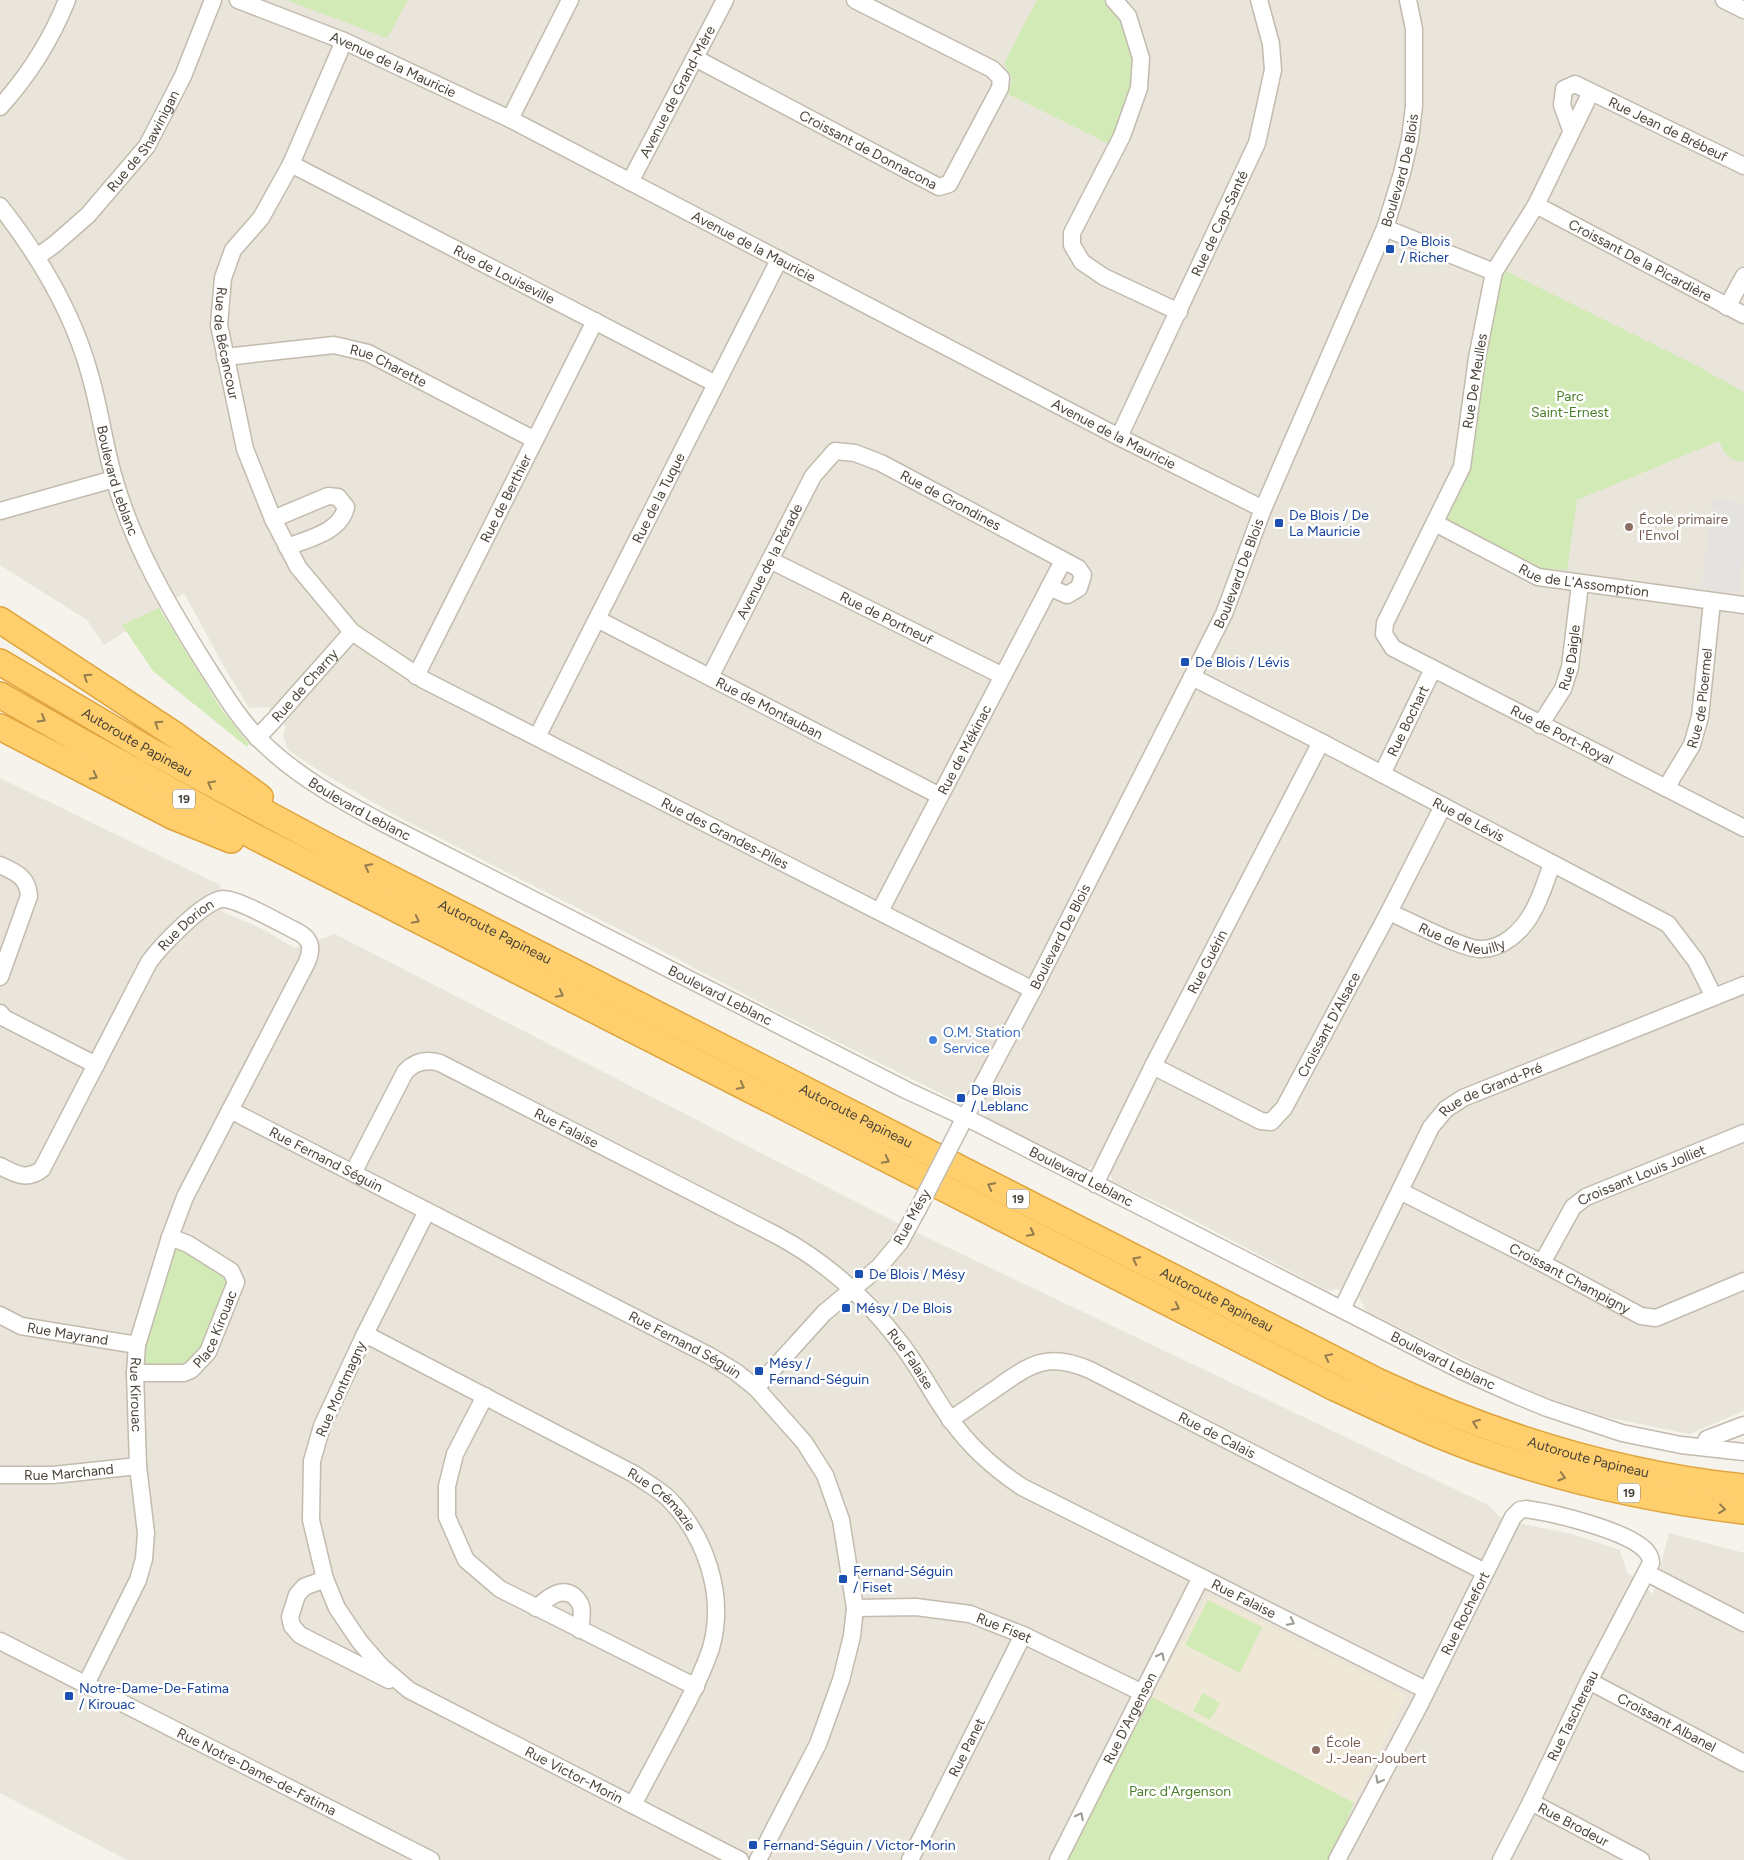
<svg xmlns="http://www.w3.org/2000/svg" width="1744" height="1860" viewBox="0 0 1744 1860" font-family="Figtree,sans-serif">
  <rect width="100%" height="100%" fill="#f6f3ec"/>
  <path fill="#eae5da" d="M0,0h1744v1411l-55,23 -83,-17 -61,-20 -56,-25 -123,-61 -6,-12 -22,-10 -10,2 -144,-76 -72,-34 -1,-6 -20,-9 -5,4 -100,-53v-8l-25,-15 -7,6 -174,-87 -112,-59 -266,-135 -81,-47 -33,-22 -5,-16 3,-7 -18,-20 -19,1 -27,-45 -38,-70 -80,52 -17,-25 -87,-55z
    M0,778l220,107 3,27 37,16 35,20 40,-14 572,294 581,277 11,11 24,8 49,10 48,16 7,22 26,22 16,-61 75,20v307h-1617l-127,-67z"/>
  <path fill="#efe8d6" d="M1208,1595l198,100 -52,108 -202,-106z"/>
  <path fill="#d2eab5" d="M286,0h122l-21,38z
    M1037,0h70l14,20 12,39 -1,24 -9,30 -14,31 -101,-50 4,-15 -8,-16z
    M1500,268l197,98 47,26v70c-14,-1 -20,-8 -25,-21l-142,59 -10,70 -32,-2 -87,-46v-7l21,-42 22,-152z
    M159,608l63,102 27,34 -2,3 -94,-76 -31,-46z
    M170,1237l66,45 -45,88 -56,3z
    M1208,1600l54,27 -22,46 -55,-28z
    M1203,1693l17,10 -10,17 -17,-9z
    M1152,1697l202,106 -24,57h-266z"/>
  <path fill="#e5e3e0" d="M1713,499l31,4v49l-6,42 -37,-5z"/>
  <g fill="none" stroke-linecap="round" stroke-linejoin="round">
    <g stroke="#c2bbae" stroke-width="19">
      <g id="minor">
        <path id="s1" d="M238,0l106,41 166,78 609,318 144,72"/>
        <path d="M1114,0l14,16 13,42 -2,30 -17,48 -50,97v12l10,17 22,15 75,35"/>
        <path d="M1724,0l20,10"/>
        <path id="s2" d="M344,41l-53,123 -30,54 -28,32 -10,28 -4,47 26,124 28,70 25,48 54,65 72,48 609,310"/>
        <path id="s3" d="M695,58l244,129 10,-3 51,-96 1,-10 -9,-9 -137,-69"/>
        <path id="s4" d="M1591,92l-55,113 -42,67 -17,86 -15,109 -77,156 -1,11 9,14 351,180"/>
        <path d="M0,107c29,-32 51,-67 67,-107"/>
        <path d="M510,119l60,-119"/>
        <path id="s5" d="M1571,130l-9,-25 2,-16 11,-5 169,82"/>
        <path id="s6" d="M291,164l425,220"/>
        <path id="s7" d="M630,182l95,-182"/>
        <path id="s8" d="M1536,205l208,110"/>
        <path id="s9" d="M0,206c40,51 73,106 90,169 10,34 14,69 24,103 19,67 54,127 91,186 18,28 34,56 58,79 36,35 79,58 122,81l523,267 71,33 483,247 56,25 29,12 75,25 59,12 63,7"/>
        <path d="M1385,228l109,44"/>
        <path id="s10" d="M37,257l18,-13 33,-29 59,-69 36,-70 30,-76"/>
        <path d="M1727,307l17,-31"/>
        <path id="s11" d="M225,357l109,-12 34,8 167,87"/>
        <path id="s12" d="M1119,437l138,-294 16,-73 -2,-26 -12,-44"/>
        <path d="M0,511l114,-32"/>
        <path d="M273,519l55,-23 10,1 8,10c-5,25 -38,32 -59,40"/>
        <path id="s13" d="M1435,523l103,54 206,28"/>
        <path id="s14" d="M770,560l233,116"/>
        <path id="s15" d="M597,619l343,177"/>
        <path id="s16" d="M416,676l179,-355"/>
        <path id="s17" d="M710,677l103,-201 22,-25 20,2 26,10 197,105 5,7 -4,13 -12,7 -18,-8"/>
        <path id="s18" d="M1192,677l129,65 347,182 28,37 18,36"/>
        <path id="s19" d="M1540,725l23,-36 7,-22 10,-83"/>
        <path id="s20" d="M537,737l242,-477"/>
        <path id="s21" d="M257,738l17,-18 78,-88"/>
        <path id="s22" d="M1382,774l51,-105"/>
        <path id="s23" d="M1666,788l26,-43 8,-28 12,-115"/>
        <path d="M0,865c15,7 28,12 29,31l-29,81"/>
        <path id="s24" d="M880,911l183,-350"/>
        <path id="s25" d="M1389,912c19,8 75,38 92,37 22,0 41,-18 51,-36 9,-15 14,-33 20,-49"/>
        <path d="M0,1013l4,5 92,47"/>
        <path id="s26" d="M1153,1066l108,55 10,1 13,-14 105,-196 54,-106"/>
        <path id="s27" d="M230,1110l480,246 26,16 20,16 48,54 21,33 16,45 14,88 -3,28 -11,44 -23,64 -60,116"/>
        <path id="s28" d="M960,1127l73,-137 191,-376 39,-105 122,-281 17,-55 8,-34 4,-33v-77l-6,-29"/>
        <path id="s29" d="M0,1166c15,8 27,15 42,3l107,-207c11,-15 58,-65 75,-63 17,1 57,25 74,33 13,7 15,16 9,30l-122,235 -15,40 -33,108 -2,28 3,93 8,67 -2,26 -6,21 -52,104"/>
        <path id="s30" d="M353,1173l52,-101c10,-11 22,-13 35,-9l336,172c49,26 92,65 125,109 19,24 32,52 50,76 19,27 44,49 71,67l404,203"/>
        <path id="s31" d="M1095,1184l58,-118 168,-324"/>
        <path id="s32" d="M1400,1191l142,72 99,53 15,2 88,-37"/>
        <path id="s33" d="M427,1211l-62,123 -43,92 -10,35 -1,59 14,59 12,29 23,34 21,24 28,24 331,170"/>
        <path id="s34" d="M1542,1263l31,-56 13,-10 158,-64"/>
        <path id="s35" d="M1342,1309l89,-182 15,-18 17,-11 281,-113"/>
        <path id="s36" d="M0,1315l21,11 116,19"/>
        <path id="s37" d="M365,1334l269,140c11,8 24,15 34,24 38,38 58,98 43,150 -9,27 -22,52 -35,76 -14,27 -29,54 -43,81"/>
        <path id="s38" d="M135,1373h49l7,-3 17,-18 28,-70 -5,-11 -43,-27 -18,-7"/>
        <path d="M756,1388l68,-75 55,-46 21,-25 18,-33"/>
        <path d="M485,1396l-30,58 -8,32v31l19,43 34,29 196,98"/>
        <path id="s39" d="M950,1420c16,-11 32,-22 48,-33 34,-24 51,-35 92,-17l395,202"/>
        <path d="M1703,1447l4,-8 37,-14"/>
        <path id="s40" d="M0,1475h53l85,-9"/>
        <path d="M1647,1573l97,50"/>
        <path d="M325,1579l-21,8 -7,8 -7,22 2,9 8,9 89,45"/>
        <path d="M536,1608c11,-9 24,-22 38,-12 3,3 6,6 7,10 2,7 0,17 -1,24"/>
        <path id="s41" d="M855,1608l61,-1 54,7 53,21 120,58"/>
        <path id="s42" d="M0,1641l431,219"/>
        <path id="s43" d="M1589,1681l155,82"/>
        <path id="s44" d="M1531,1802l110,58"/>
        <path id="s45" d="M910,1860l113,-225"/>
        <path id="s46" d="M1058,1860l143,-283"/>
        <path id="s47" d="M1337,1860l83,-156 93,-187 7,-7 6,-1c28,4 104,22 121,43 3,4 4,7 4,11l-62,118 -58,121 -30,58"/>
      </g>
    </g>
    <g stroke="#e0a43c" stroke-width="28">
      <g id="highway">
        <path d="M0,620l175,115 85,62"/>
        <path id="s48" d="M0,662l149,88 182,98 1046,533c116,54 239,93 367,106"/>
        <path d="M0,695l77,44 180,99 1078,550c52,24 103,49 157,67 82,28 166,46 252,56"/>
        <path d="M0,727l174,90 57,23"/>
      </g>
    </g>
    <use href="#minor" stroke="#fff" stroke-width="16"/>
    <use href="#highway" stroke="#ffcf6e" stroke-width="25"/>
    <g stroke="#c2bbae" stroke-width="19" stroke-linecap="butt">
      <path id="minor-bridge" d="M918,1209l42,-82"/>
    </g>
    <use href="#minor-bridge" stroke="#fff" stroke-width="16"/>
  </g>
  <defs><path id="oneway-chevron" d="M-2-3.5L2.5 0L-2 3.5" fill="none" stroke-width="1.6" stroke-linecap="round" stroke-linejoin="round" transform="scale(1.25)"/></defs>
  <g stroke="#937c4e">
    <use href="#oneway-chevron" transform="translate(87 677) rotate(-147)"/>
    <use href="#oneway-chevron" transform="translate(42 719) rotate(30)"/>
    <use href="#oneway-chevron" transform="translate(158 724) rotate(-147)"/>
    <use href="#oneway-chevron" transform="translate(94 776) rotate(27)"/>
    <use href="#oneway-chevron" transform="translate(211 784) rotate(-151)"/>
    <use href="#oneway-chevron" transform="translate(368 867) rotate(-153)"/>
    <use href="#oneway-chevron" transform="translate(416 920) rotate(27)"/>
    <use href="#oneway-chevron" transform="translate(560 994) rotate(27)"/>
    <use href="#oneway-chevron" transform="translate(741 1086) rotate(27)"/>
    <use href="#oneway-chevron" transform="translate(886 1160) rotate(27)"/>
    <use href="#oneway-chevron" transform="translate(991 1186) rotate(-153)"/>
    <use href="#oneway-chevron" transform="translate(1031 1233) rotate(27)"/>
    <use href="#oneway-chevron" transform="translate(1136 1260) rotate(-153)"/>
    <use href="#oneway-chevron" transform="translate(1176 1307) rotate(27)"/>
    <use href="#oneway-chevron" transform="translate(1328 1357) rotate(-154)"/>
    <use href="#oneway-chevron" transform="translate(1476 1423) rotate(-159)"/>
    <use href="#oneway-chevron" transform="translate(1562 1477) rotate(16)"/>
    <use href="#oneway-chevron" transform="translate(1722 1509) rotate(7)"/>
  </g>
  <g stroke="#9c9892">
    <use href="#oneway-chevron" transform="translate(1291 1622) rotate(27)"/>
    <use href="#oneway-chevron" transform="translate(1161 1656) rotate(-63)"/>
    <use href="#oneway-chevron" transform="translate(1379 1780) rotate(118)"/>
    <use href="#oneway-chevron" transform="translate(1080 1816) rotate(-63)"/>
  </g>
  <g fill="#1a4fb4" stroke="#fff" stroke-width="2">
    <rect x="1385" y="244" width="10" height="10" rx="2.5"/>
    <rect x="1274" y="518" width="10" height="10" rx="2.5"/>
    <rect x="1180" y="657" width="10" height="10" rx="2.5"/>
    <rect x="956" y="1093" width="10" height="10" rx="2.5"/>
    <rect x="854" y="1269" width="10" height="10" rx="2.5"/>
    <rect x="841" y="1303" width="10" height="10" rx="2.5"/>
    <rect x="754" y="1366" width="10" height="10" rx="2.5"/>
    <rect x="838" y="1574" width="10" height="10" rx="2.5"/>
    <rect x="64" y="1691" width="10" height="10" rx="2.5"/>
    <rect x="748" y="1840" width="10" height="10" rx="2.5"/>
  </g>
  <g fill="#8d6e63" stroke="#fff" stroke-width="2">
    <circle cx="1629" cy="527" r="5"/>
    <circle cx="1316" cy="1750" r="5"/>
  </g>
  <circle fill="#3f7fe0" stroke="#fff" stroke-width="2" cx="933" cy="1040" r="5"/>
  <g text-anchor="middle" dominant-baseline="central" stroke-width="5" stroke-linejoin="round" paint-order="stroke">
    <g fill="#fff" stroke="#817c74" stroke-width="1">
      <rect x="173" y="789.5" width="22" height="19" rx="4"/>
      <rect x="1007" y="1189.5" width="22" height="19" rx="4"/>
      <rect x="1618" y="1483.5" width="22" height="19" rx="4"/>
    </g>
    <g font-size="12" font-weight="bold" fill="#4b4439">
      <text x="184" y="799">19</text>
      <text x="1018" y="1199">19</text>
      <text x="1629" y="1493">19</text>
    </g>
    <g font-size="14" fill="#4b4439" stroke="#fff">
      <text stroke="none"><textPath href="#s1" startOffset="168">Avenue de la Mauricie</textPath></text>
      <text stroke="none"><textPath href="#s7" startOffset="102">Avenue de Grand-Mère</textPath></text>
      <text stroke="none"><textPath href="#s5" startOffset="158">Rue Jean de Brébeuf</textPath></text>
      <text stroke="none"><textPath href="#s10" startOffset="159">Rue de Shawinigan</textPath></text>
      <text stroke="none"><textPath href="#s3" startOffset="196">Croissant de Donnacona</textPath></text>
      <text stroke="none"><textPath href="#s28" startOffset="1055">Boulevard De Blois</textPath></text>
      <text stroke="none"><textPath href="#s12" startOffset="236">Rue de Cap-Santé</textPath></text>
      <text stroke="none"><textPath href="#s1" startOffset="572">Avenue de la Mauricie</textPath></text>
      <text stroke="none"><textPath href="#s8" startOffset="118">Croissant De la Picardière</textPath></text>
      <text stroke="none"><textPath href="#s6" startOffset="240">Rue de Louiseville</textPath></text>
      <text stroke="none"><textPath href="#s2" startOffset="334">Rue de Bécancour</textPath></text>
      <text stroke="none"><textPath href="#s11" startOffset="168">Rue Charette</textPath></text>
      <text transform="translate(1475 381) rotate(-81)">Rue De Meulles</text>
      <text stroke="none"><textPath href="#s1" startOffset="978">Avenue de la Mauricie</textPath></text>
      <text stroke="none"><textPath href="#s9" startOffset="302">Boulevard Leblanc</textPath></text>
      <text stroke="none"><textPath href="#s16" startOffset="199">Rue de Berthier</textPath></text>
      <text stroke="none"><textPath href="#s20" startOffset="268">Rue de la Tuque</textPath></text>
      <text stroke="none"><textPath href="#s17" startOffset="386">Rue de Grondines</textPath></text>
      <text stroke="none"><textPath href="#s17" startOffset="130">Avenue de la Pérade</textPath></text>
      <text stroke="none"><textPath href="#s28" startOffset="620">Boulevard De Blois</textPath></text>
      <text stroke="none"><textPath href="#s13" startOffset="162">Rue de L'Assomption</textPath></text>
      <text stroke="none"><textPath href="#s14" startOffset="130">Rue de Portneuf</textPath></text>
      <text stroke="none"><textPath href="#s19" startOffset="75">Rue Daigle</textPath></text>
      <text stroke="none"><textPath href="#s21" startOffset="71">Rue de Charny</textPath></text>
      <text stroke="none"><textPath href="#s23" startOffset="98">Rue de Ploermel</textPath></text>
      <text stroke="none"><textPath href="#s15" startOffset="194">Rue de Montauban</textPath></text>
      <text stroke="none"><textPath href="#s22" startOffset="59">Rue Bochart</textPath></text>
      <text stroke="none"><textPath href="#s4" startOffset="794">Rue de Port-Royal</textPath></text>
      <text stroke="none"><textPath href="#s48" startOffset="159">Autoroute Papineau</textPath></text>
      <text stroke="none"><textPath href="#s24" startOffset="182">Rue de Mékinac</textPath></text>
      <text stroke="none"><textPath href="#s9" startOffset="722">Boulevard Leblanc</textPath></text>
      <text stroke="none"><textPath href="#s18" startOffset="311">Rue de Lévis</textPath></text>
      <text stroke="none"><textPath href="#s2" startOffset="1080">Rue des Grandes-Piles</textPath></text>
      <text stroke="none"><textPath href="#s29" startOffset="331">Rue Dorion</textPath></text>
      <text stroke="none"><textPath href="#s25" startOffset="79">Rue de Neuilly</textPath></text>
      <text stroke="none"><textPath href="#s48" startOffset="564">Autoroute Papineau</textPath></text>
      <text stroke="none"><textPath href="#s28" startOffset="215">Boulevard De Blois</textPath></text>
      <text stroke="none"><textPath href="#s31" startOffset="249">Rue Guérin</textPath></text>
      <text stroke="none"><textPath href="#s9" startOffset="1128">Boulevard Leblanc</textPath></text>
      <text stroke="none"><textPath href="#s26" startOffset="245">Croissant D'Alsace</textPath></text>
      <text stroke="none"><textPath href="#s35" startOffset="275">Rue de Grand-Pré</textPath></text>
      <text stroke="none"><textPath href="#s48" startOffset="969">Autoroute Papineau</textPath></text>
      <text stroke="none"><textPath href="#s30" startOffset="294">Rue Falaise</textPath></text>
      <text stroke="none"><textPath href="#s27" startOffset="108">Rue Fernand Séguin</textPath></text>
      <text stroke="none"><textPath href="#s34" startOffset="140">Croissant Louis Jolliet</textPath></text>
      <text stroke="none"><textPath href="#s9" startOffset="1532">Boulevard Leblanc</textPath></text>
      <text transform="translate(912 1217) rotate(-61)">Rue Mésy</text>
      <text stroke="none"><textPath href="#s32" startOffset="191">Croissant Champigny</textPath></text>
      <text stroke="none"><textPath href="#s48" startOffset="1374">Autoroute Papineau</textPath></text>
      <text stroke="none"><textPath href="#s38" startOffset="105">Place Kirouac</textPath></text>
      <text stroke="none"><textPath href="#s36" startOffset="71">Rue Mayrand</textPath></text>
      <text stroke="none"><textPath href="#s27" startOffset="512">Rue Fernand Séguin</textPath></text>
      <text stroke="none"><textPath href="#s30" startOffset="714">Rue Falaise</textPath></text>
      <text stroke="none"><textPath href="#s9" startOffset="1938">Boulevard Leblanc</textPath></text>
      <text transform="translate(341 1389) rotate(-66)">Rue Montmagny</text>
      <text stroke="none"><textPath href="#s29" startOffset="965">Rue Kirouac</textPath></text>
      <text stroke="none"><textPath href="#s39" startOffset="301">Rue de Calais</textPath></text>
      <text stroke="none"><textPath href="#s48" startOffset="1779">Autoroute Papineau</textPath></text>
      <text stroke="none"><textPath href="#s40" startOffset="69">Rue Marchand</textPath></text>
      <text stroke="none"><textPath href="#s37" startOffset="341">Rue Crémazie</textPath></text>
      <text stroke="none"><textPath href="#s30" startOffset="1134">Rue Falaise</textPath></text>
      <text stroke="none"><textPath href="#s47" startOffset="278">Rue Rochefort</textPath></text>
      <text stroke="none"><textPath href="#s41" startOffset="152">Rue Fiset</textPath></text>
      <text transform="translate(1573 1716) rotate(-64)">Rue Taschereau</text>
      <text stroke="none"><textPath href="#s46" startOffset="159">Rue D'Argenson</textPath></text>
      <text stroke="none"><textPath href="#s43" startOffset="88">Croissant Albanel</textPath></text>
      <text stroke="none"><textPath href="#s45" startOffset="126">Rue Panet</textPath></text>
      <text stroke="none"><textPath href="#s42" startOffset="288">Rue Notre-Dame-de-Fatima</textPath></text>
      <text stroke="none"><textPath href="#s33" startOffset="722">Rue Victor-Morin</textPath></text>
      <text stroke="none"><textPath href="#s44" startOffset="48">Rue Brodeur</textPath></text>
    </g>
    <g font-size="14" fill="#164399" stroke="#fff" text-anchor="start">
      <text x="1400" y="241">De Blois<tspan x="1400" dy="16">/ Richer</tspan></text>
      <text x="1289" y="515">De Blois / De<tspan x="1289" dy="16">La Mauricie</tspan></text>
      <text x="1195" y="662">De Blois / Lévis</text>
      <text x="971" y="1090">De Blois<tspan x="971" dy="16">/ Leblanc</tspan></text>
      <text x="869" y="1274">De Blois / Mésy</text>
      <text x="856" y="1308">Mésy / De Blois</text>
      <text x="769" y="1363">Mésy /<tspan x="769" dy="16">Fernand-Séguin</tspan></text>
      <text x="853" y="1571">Fernand-Séguin<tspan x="853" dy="16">/ Fiset</tspan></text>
      <text x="79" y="1688">Notre-Dame-De-Fatima<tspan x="79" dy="16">/ Kirouac</tspan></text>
      <text x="763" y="1845">Fernand-Séguin / Victor-Morin</text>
    </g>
    <g font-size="14" fill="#4a7f2a" stroke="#fff">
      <text x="1570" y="396">Parc<tspan x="1570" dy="16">Saint-Ernest</tspan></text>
      <text x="1180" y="1791">Parc d'Argenson</text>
    </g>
    <g font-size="14" fill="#785e54" stroke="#fff" text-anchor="start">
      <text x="1639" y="519">École primaire<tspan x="1639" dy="16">l'Envol</tspan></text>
      <text x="1326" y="1742">École<tspan x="1326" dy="16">J.-Jean-Joubert</tspan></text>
    </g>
    <g font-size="14" fill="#366cbe" stroke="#fff" text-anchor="start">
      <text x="943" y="1032">O.M. Station<tspan x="943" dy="16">Service</tspan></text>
    </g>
  </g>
</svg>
